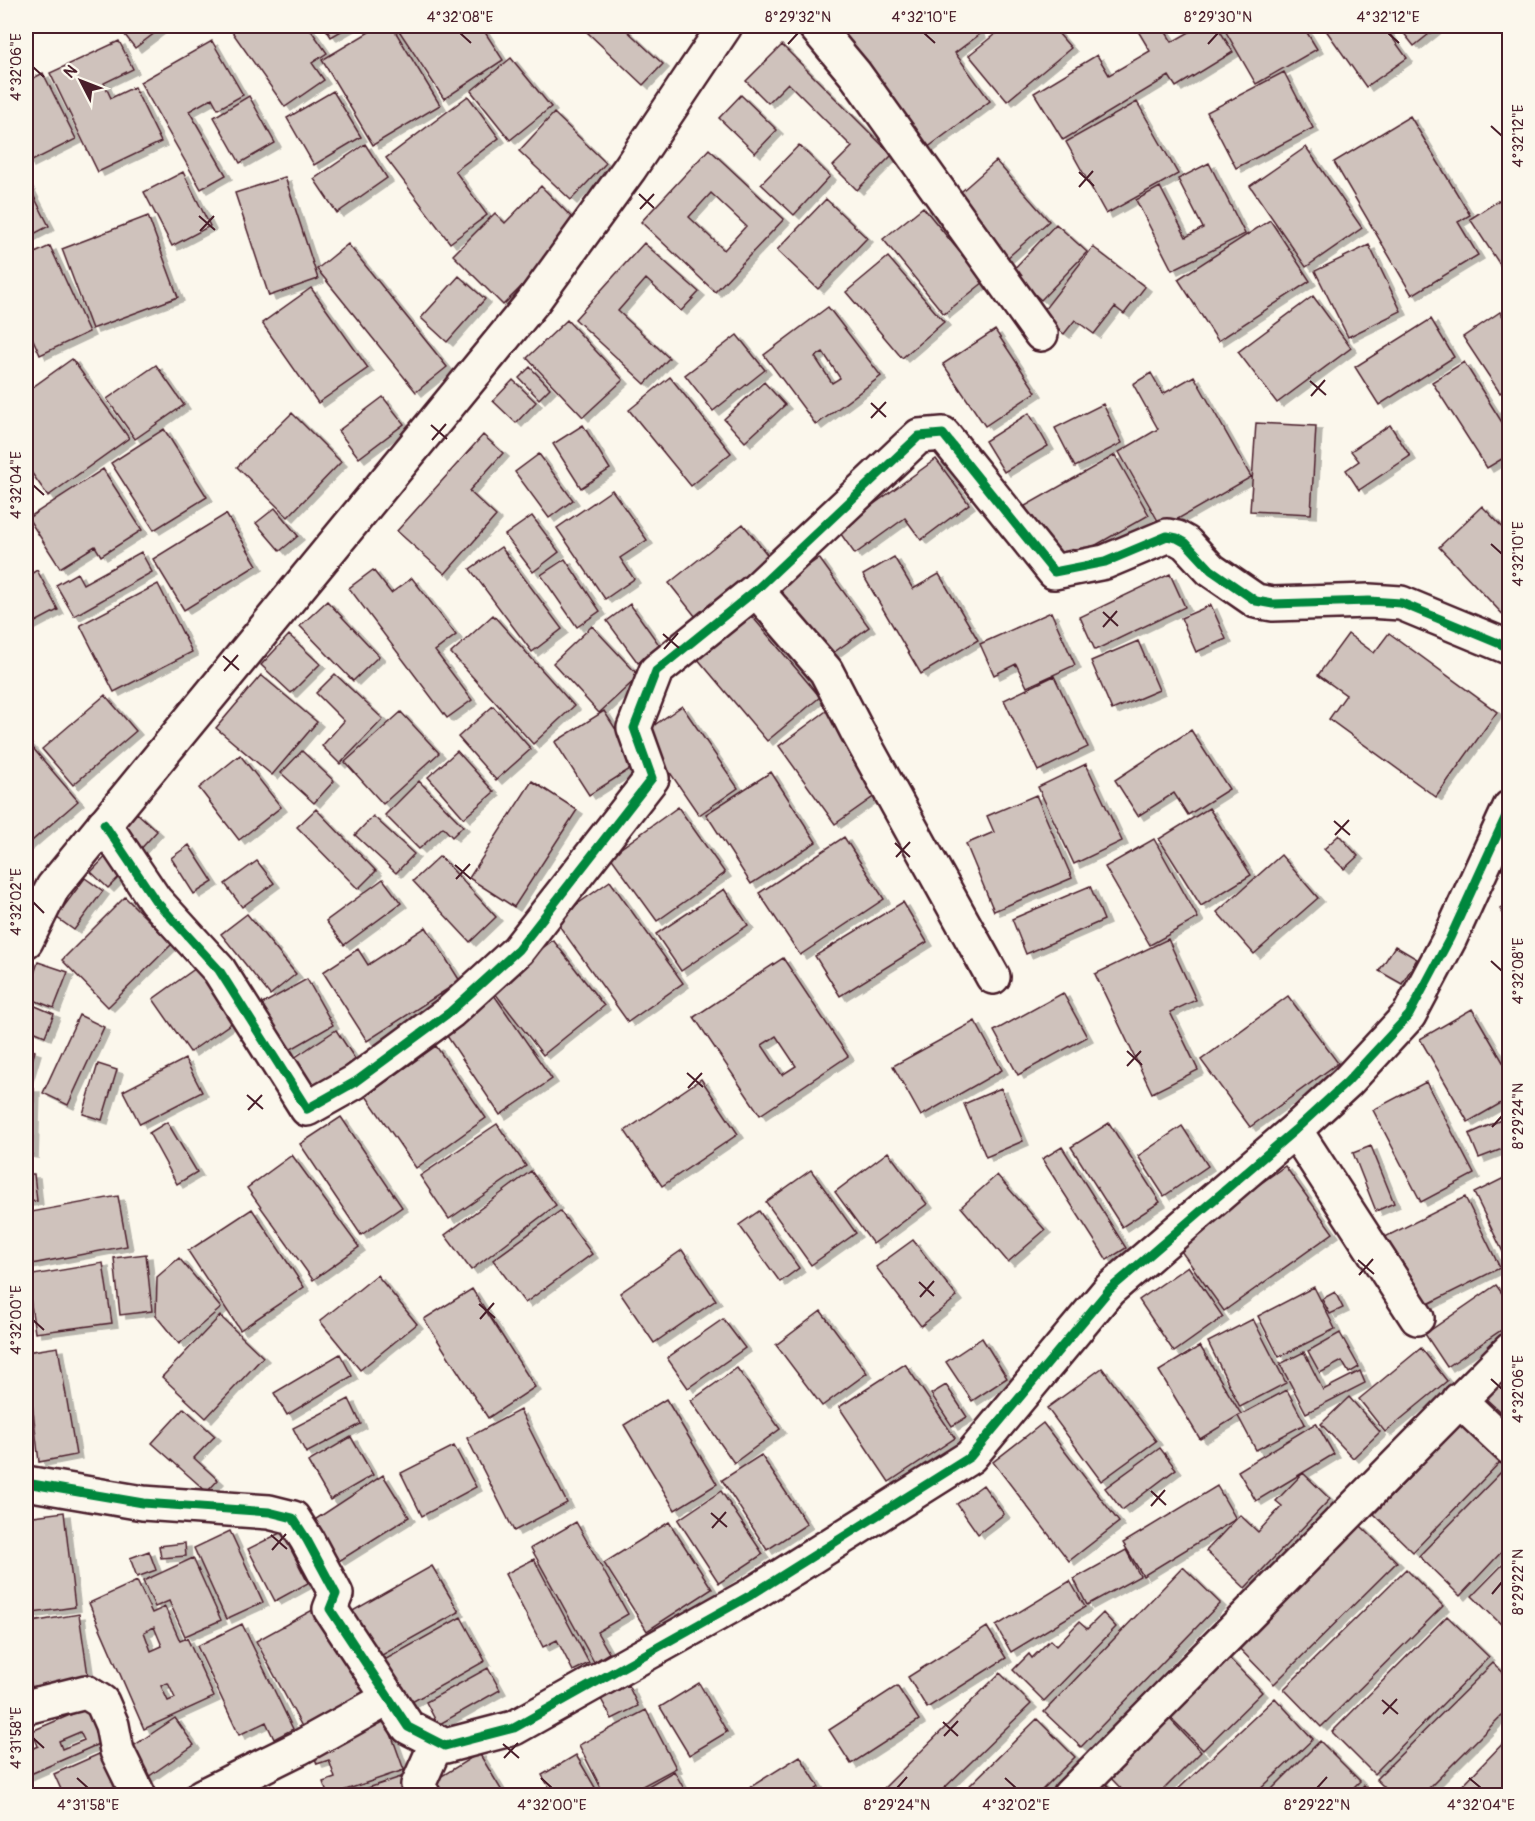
<svg xmlns="http://www.w3.org/2000/svg" width="1535" height="1821" viewBox="0 0 1535 1821" font-family="Pangolin,sans-serif">
  <defs>
    <filter id="shadow"><feDropShadow dx="6" dy="4" stdDeviation="0" flood-color="#0004"/></filter>
  </defs>
  <rect width="100%" height="100%" fill="#fbf7ec"/>
  <filter id="ink" filterUnits="userSpaceOnUse"><feTurbulence type="fractalNoise" baseFrequency=".0167" numOctaves="2"/><feDisplacementMap in="SourceGraphic" scale="12" xChannelSelector="R" yChannelSelector="G"/><feConvolveMatrix kernelMatrix="1 2 1 2 8 2 1 2 1" color-interpolation-filters="sRGB"/></filter>
  <g filter="url(#ink)">
    <path fill="#cfc2bc" stroke="#4a1f2b" stroke-width="1.5" fill-rule="evenodd" filter="url(#shadow)" d="M118,26h46l-29,22z
      M228,26h80l19,27 -15,10 12,17 -39,27z
      M324,26h26l-19,11z
      M379,26h13l48,79 -67,40 -51,-85z
      M396,26h85l22,34 -59,39z
      M594,26h28l41,38 -20,21 -56,-53z
      M830,26h144l6,8 -25,19 35,48 -67,50z
      M1005,26h47l19,22 -64,53 -38,-46z
      M1135,26h27l10,16 28,-16h17l16,26 -57,35 -7,-11 -106,64 -29,-47 63,-38 12,20 41,-24z
      M1237,26h66l14,23 -61,35 -30,-52z
      M1323,26h61l23,32 -41,29z
      M1398,26h41l-25,20z
      M119,41l14,28 -29,14 7,15 23,-11 27,55 -63,30 -48,-99z
      M212,41l31,54 -25,14 -6,-11 -23,13 37,64 -25,14 -61,-107z
      M782,45l110,110 -35,35 -24,-24 19,-19 -64,-64 -20,20 -22,-22z
      M511,58l40,49 -41,33 -39,-49z
      M1284,72l29,56 -77,40 -29,-56z
      M43,73l33,66 -48,24 -2,-5v-76z
      M333,91l28,46 -47,28 -27,-47z
      M741,95l36,35 -22,23 -36,-35z
      M249,96l26,47 -35,20 -26,-46z
      M468,96l31,42 -44,33 32,44 -37,28 -64,-85z
      M1137,102l41,72 -72,40 -40,-72z
      M554,113l52,50 -35,37 -52,-49z
      M1410,116l60,99 -12,7 20,33 -66,40 -78,-133z
      M365,144l22,34 -50,35 -23,-34z
      M799,145l31,31 -36,39 -33,-31z
      M1306,147l56,81 -56,39 -56,-81z
      M709,149l75,70 -69,73 -74,-70zM711,193l35,33 -22,24 -35,-33z
      M996,161l53,60 -43,38 -52,-61z
      M1209,163l36,71 -73,36 -36,-70 24,-13 26,50 17,-9 -25,-49z
      M183,172l27,54 -38,20 -28,-54z
      M285,177l33,102 -49,17 -34,-103z
      M26,181l23,45 -23,12z
      M541,186l40,41 -78,78 -50,-50 42,-42 10,10z
      M1510,193v87l-40,-61z
      M826,199l41,39 -49,51 -41,-39z
      M923,207l61,75 -40,32 -61,-75z
      M148,216l30,81 -86,32 -30,-80z
      M1270,220l40,61 -92,60 -40,-62z
      M1056,224l31,28 -46,48 -30,-28z
      M644,243l55,49 -18,19 -35,-32 -28,32 51,47 -24,26 -70,-65z
      M348,244l99,123 -31,25 -99,-123z
      M1369,245l32,66 -53,26 -33,-66z
      M50,246l39,86 -49,23 -14,-31v-67z
      M1093,247l52,40 -21,27 -9,-7 -21,27 -19,-14 -11,14 -24,-19z
      M888,257l56,65 -42,36 -56,-66z
      M459,276l26,23 -38,43 -26,-24z
      M311,288l57,80 -50,35 -56,-80z
      M1313,296l38,52 -74,55 -39,-51z
      M828,307l53,69 -65,49 -52,-70zM823,352l17,26 -8,5 -17,-26z
      M1500,312l10,14v61l-10,6 -37,-56z
      M1431,319l23,38 -75,48 -24,-38z
      M567,320l56,60 -40,37 -56,-59z
      M995,330l41,62 -51,34 -42,-62z
      M737,335l28,35 -52,41 -28,-36z
      M72,359l57,79 -81,58 -22,-31v-73z
      M1464,362l46,73v19l-23,14 -55,-86z
      M156,365l28,40 -49,34 -28,-40z
      M530,367l20,21 -11,11 -20,-21z
      M1151,373l12,21 31,-18 57,101 -89,51 -43,-76 39,-23 -25,-45z
      M670,377l61,76 -40,33 -62,-76z
      M513,380l23,22 -20,21 -23,-22z
      M764,382l21,23 -40,37 -21,-23z
      M383,397l21,27 -45,34 -21,-27z
      M1103,404l19,39 -47,24 -20,-39z
      M292,413l49,49 -53,55 -51,-50z
      M1029,413l19,33 -44,26 -19,-31z
      M1256,423l60,3 -5,88 -61,-3z
      M583,425l27,44 -29,19 -28,-44z
      M1390,425l20,31 -51,34 -13,-20 13,-9 -8,-10z
      M164,429l43,68 -53,33 -43,-67z
      M483,435l20,18 -34,38 27,25 -51,58 -48,-43z
      M539,454l34,46 -24,18 -34,-46z
      M1115,455l34,60 -90,51 -34,-60z
      M936,459l33,45 -48,36 -16,-22 -50,36 -17,-24z
      M103,469l39,61 -41,26 -6,-10 -35,22 -32,-50z
      M612,490l35,50 -27,18 14,21 -29,20 -48,-71z
      M1482,506l28,29v87l-71,-75z
      M275,508l23,28 -18,15 -24,-28z
      M226,514l31,51 -73,45 -31,-51z
      M532,516l27,36 -26,20 -28,-37z
      M743,524l30,38 -74,59 -30,-38z
      M501,547l61,82 -30,23 -62,-83z
      M141,552l11,20 -78,44 -18,-31 21,-12 6,11z
      M894,557l19,32 26,-15 39,66 -57,34 -58,-99z
      M819,558l50,69 -43,31 -50,-69z
      M565,559l35,52 -23,16 -36,-52z
      M37,570l21,40 -32,17v-50z
      M373,570l18,23 21,-15 44,57 -21,16 37,49 -25,18 -98,-130z
      M1170,574l15,33 -90,43 -15,-33z
      M158,584l34,68 -78,40 -34,-67z
      M327,601l52,55 -26,25 -53,-55z
      M630,604l30,42 -22,17 -31,-42z
      M1211,605l15,34 -30,13 -15,-34z
      M1051,612l24,53 -48,22 -11,-23 -22,11 -14,-31z
      M750,614l70,83 -53,44 -70,-83z
      M493,615l81,91 -41,38 -82,-91z
      M592,626l47,50 -40,37 -46,-50z
      M1389,633l108,79 -61,85 -107,-78 17,-24 -28,-20 30,-41 26,19z
      M289,635l31,29 -29,29 -30,-28z
      M1138,641l21,49 -47,20 -21,-49z
      M335,674l48,45 -43,45 -18,-18 22,-25 -28,-28z
      M261,675l56,47 -45,53 -56,-47z
      M1054,676l34,71 -50,24 -34,-71z
      M105,695l31,36 -63,54 -31,-36z
      M493,706l38,43 -35,31 -38,-43z
      M682,706l56,82 -39,27 -56,-82z
      M829,709l57,79 -51,36 -56,-78z
      M604,711l34,53 -49,31 -34,-53z
      M401,712l38,41 -56,51 -38,-42z
      M1191,730l38,59 -41,26 -14,-22 -36,23 -23,-36z
      M26,740l52,61 -52,45z
      M302,751l32,30 -20,22 -33,-30z
      M457,751l37,41 -30,26 -36,-41z
      M240,755l41,52 -42,33 -40,-52z
      M1086,764l36,77 -48,23 -36,-77z
      M771,772l45,70 -65,42 -45,-70z
      M419,781l44,45 -11,11 -9,-10 -24,22 -34,-34z
      M532,781l45,29 -63,97 -45,-29z
      M1036,795l36,83 -78,33 -28,-67 28,-12 -7,-16z
      M678,807l47,66 -68,48 -47,-65z
      M1209,808l42,67 -50,31 -42,-67z
      M316,809l60,62 -18,18 -61,-62z
      M137,813l20,18 -19,21 -20,-18z
      M373,816l41,38 -18,19 -41,-38z
      M1339,835l19,21 -14,13 -20,-20z
      M844,837l40,62 -84,56 -41,-62z
      M1154,839l44,79 -48,27 -45,-78z
      M189,845l24,37 -19,12 -23,-36z
      M112,850l17,17 -21,21 -17,-16z
      M1281,855l37,43 -64,56 -37,-42z
      M440,856l56,61 -26,25 -57,-61z
      M257,861l17,22 -32,24 -17,-23z
      M85,878l18,13 -29,39 -18,-13z
      M383,879l18,24 -57,42 -18,-24z
      M610,881l73,102 -55,39 -73,-102z
      M1090,886l14,34 -78,34 -14,-35z
      M724,889l24,36 -67,46 -25,-37z
      M125,897l47,47 -64,63 -46,-47z
      M903,902l24,40 -87,54 -25,-40z
      M1510,903v20l-10,-14z
      M247,914l49,60 -26,21 -49,-61z
      M426,927l34,54 -93,60 -44,-69 35,-23 10,16z
      M1168,939l28,61 -26,12 28,58 -46,23 -57,-119z
      M553,940l51,66 -61,49 -52,-67z
      M1395,946l22,13 -15,25 -23,-13z
      M783,958l65,98 -88,59 -66,-98zM776,1036l20,30 -14,9 -20,-30z
      M38,962l30,10 -14,36 -28,-11z
      M203,963l37,54 -50,35 -37,-53z
      M307,979l26,46 -52,30 -26,-47z
      M1063,993l24,44 -69,38 -24,-44z
      M494,995l58,84 -52,36 -57,-85z
      M1288,996l50,67 -88,64 -49,-67z
      M33,1005l21,9 -9,22 -19,-8v-6z
      M1472,1009l38,65v24l-42,24 -48,-83z
      M79,1015l25,12 -36,78 -25,-12z
      M975,1021l27,49 -81,46 -28,-50z
      M336,1030l25,38 -48,32 -25,-38z
      M436,1046l50,72 -70,50 -50,-72z
      M26,1048l9,3 -9,30z
      M185,1059l17,33 -62,32 -17,-33z
      M98,1064l19,6 -15,50 -19,-6z
      M701,1079l37,55 -76,52 -37,-55z
      M1426,1082l48,92 -53,28 -48,-92z
      M26,1088h8l-2,66 -6,-1z
      M1001,1088l22,53 -37,16 -22,-53z
      M1510,1116v30l-31,12 -10,-24z
      M341,1117l61,90 -41,28 -61,-91z
      M167,1122l30,50 -20,12 -28,-51z
      M1109,1123l51,79 -38,25 -51,-80z
      M497,1124l29,42 -77,53 -29,-43z
      M1182,1126l26,40 -44,30 -26,-40z
      M1371,1146l23,57 -18,8 -23,-58z
      M1062,1147l64,101 -19,12 -65,-101z
      M888,1152l39,52 -54,40 -38,-52z
      M292,1155l67,92 -46,33 -66,-92z
      M1285,1166l48,67 -109,78 -48,-67z
      M811,1170l45,63 -45,32 -45,-63z
      M531,1171l25,34 -85,65 -26,-35z
      M26,1174h8l3,27 -11,1z
      M997,1175l48,55 -37,32 -47,-55z
      M1510,1175v74l-7,3 -29,-59z
      M118,1196l9,50 -101,19v-52z
      M1465,1197l35,71 -80,40 -35,-71z
      M252,1209l52,78 -64,43 -52,-79z
      M560,1211l32,43 -67,49 -32,-43z
      M759,1211l40,57 -19,14 -41,-57z
      M913,1240l44,57 -36,29 -45,-59z
      M682,1250l34,50 -62,43 -34,-50z
      M146,1254l6,57 -32,4 -6,-57z
      M179,1258l42,50 -42,36 -23,-28 1,-39z
      M103,1263l9,60 -77,10 -8,-57z
      M1188,1266l35,51 -49,35 -35,-52z
      M377,1275l40,49 -57,46 -40,-49z
      M1496,1285l14,19v20l-63,43 -22,-33z
      M1314,1287l21,42 -56,28 -21,-41z
      M472,1289l63,98 -47,31 -64,-99z
      M1335,1292l8,16 -13,6 -8,-15z
      M821,1311l46,62 -45,33 -46,-61z
      M220,1316l43,41 -57,61 -44,-41z
      M723,1319l22,29 -57,40 -21,-30z
      M1253,1319l33,64 -46,24 -32,-65z
      M1340,1333l19,34 -10,6 -7,-12 -22,12 -12,-22z
      M982,1338l25,40 -35,23 -26,-39z
      M1200,1346l41,68 -41,25 -41,-68z
      M58,1347l18,108 -37,7 -13,-110z
      M1421,1348l26,33 -62,51 -26,-33z
      M1304,1352l19,38 37,-19 5,12 -59,30 -26,-49z
      M340,1354l12,22 -65,39 -13,-22z
      M905,1364l50,74 -66,44 -50,-75z
      M737,1368l43,61 -46,34 -43,-62z
      M1102,1368l54,73 -55,40 -54,-73z
      M1510,1368v53l-27,-25z
      M946,1385l21,32 -15,9 -21,-32z
      M1287,1390l18,34 -49,26 -18,-34z
      M1349,1397l31,35 -27,26 -32,-34z
      M349,1399l12,25 -55,29 -13,-25z
      M666,1399l51,85 -42,26 -51,-85z
      M184,1408l31,28 -21,22 24,22 -11,12 -55,-49z
      M520,1410l47,93 -53,28 -47,-93z
      M1463,1422l39,38 -89,92 -39,-38z
      M1043,1423l76,99 -50,39 -76,-99z
      M1316,1423l18,31 -78,47 -18,-30z
      M351,1437l22,38 -43,25 -22,-38z
      M454,1446l22,41 -54,29 -21,-43z
      M1160,1448l16,21 -54,41 -17,-22z
      M761,1455l46,69 -40,26 -45,-70z
      M1506,1467l4,3v73l-50,53 -41,-40z
      M1303,1473l27,26 -85,89 -39,-37 34,-36 18,17 24,-26 -6,-5z
      M383,1475l26,42 -70,44 -26,-40z
      M983,1485l21,29 -26,20 -21,-30z
      M1217,1486l19,33 -93,57 -20,-33z
      M721,1491l42,63 -44,29 -41,-63z
      M64,1512l11,95 -49,7v-97z
      M576,1522l52,92 -31,18 12,21 -15,9 -63,-114z
      M669,1522l43,67 -65,42 -43,-68z
      M1359,1524l38,38 -123,122 -37,-38z
      M230,1531l33,71 -37,17 -32,-71z
      M282,1532l26,51 -33,18 -27,-52z
      M185,1543l1,13 -25,2 -2,-12z
      M1126,1550l14,26 -53,29 -13,-26z
      M149,1551l7,19 -19,7 -7,-19z
      M1510,1557v69l-4,3 -34,-33z
      M193,1558l28,62 -36,16 -16,-35 -14,6 -12,-26z
      M534,1559l55,104 -16,8 -16,-31 -14,7 -38,-73z
      M432,1566l27,46 -84,47 -26,-46z
      M1183,1567l37,36 -139,144 -37,-35z
      M1406,1569l37,37 -122,121 -37,-38z
      M137,1581l15,32 13,-6 15,34 7,-3 27,59 -70,32 -55,-126zM154,1627l8,19 -11,5 -7,-19zM168,1683l7,15 -7,3 -7,-15z
      M1070,1581l15,26 -74,45 -15,-26z
      M318,1607l51,92 -63,35 -50,-93z
      M1103,1613l13,14 -72,74 -31,-31 16,-16 3,4 18,-18 6,6 23,-24 8,7z
      M79,1614l10,68 -57,9 -6,-40v-28z
      M1447,1616l42,41 -115,117 -42,-42z
      M461,1617l24,44 -82,46 -24,-44z
      M242,1624l51,105 -19,10 -8,-17 -27,13 -42,-89z
      M987,1627l19,31 -79,50 -19,-31z
      M1226,1655l36,37 -59,58 -37,-37z
      M1493,1663l17,16v28l-89,89h-28l-17,-17z
      M488,1668l12,22 -62,35 -12,-23z
      M1000,1673l31,31 -95,92h-60z
      M699,1683l28,49 -38,23 -29,-48z
      M628,1685l10,21 -26,13 -11,-20z
      M897,1686l22,34 -68,44 -22,-34z
      M1275,1698l38,41 -60,57h-82z
      M89,1707l14,35 -77,34v-25l12,-5 -6,-15zM80,1732l4,8 -22,9 -3,-8z
      M646,1710l30,58 -52,28h-19l-26,-51z
      M1166,1715l35,37 -44,44h-29l-22,-23z
      M175,1718l19,27 -49,34 -19,-28z
      M1037,1719l38,38 -39,39h-77z
      M386,1720l18,50 -76,26 -5,-14 12,-4 -6,-18 -12,4 -6,-17z
      M1510,1736v60h-58z
      M1320,1741l40,40 -15,15h-80z
      M108,1750l19,46h-63l-10,-22z
      M479,1753l26,43h-76l-5,-9z
      M576,1755l24,41h-46l-12,-21z
      M800,1756l19,31 -13,9h-70z
      M674,1771l14,25h-57z
      M407,1775l4,12 -27,9h-40z
      M1101,1779l17,17h-33z
      M1364,1785l11,11h-22z"/>
    <g fill="none" stroke-linecap="round" stroke-linejoin="round">
      <g stroke="#4a1f2b" stroke-width="38">
        <path id="minor" d="M815,26l40,48 186,260
          M756,590l70,81 30,58 137,248
          M104,824l51,76 64,70 88,139 48,-27 95,-70 68,-62 134,-172 -18,-50 22,-57 100,-81 163,-154 24,-2 111,138 51,-10 62,-26 10,2 9,5 25,27 45,31 17,3 96,-3 32,2 109,45
          M1295,1130l122,188
          M1459,1400l51,48
          M26,1483l117,20 126,9 24,6 14,22 29,54 -6,15 78,118 37,19 69,-18 237,-133 219,-138 139,-167 186,-160 52,-48 62,-67 41,-77 60,-131
          M26,1707l60,-15 16,10 10,23 5,26 22,45
          M202,1796l97,-48 90,-50
          M424,1796l-6,-11 19,-43
          M1069,1796l441,-446"/>
      </g>
      <g stroke="#4a1f2b" stroke-width="38">
        <path id="primary" d="M26,941l27,-54 479,-584 98,-135 95,-142"/>
      </g>
      <use href="#minor" stroke="#fbf7ec" stroke-width="33"/>
      <use href="#primary" stroke="#fbf7ec" stroke-width="33"/>
      <g stroke="#fbf7ec" stroke-width="13">
        <path id="cycleway" d="M104,824l51,76 64,70 88,139 48,-27 95,-70 68,-62 134,-172 -18,-50 22,-57 100,-81 163,-154 24,-2 111,138 51,-10 62,-26 10,2 9,5 25,27 45,31 17,3 96,-3 32,2 109,45
          M26,1483l117,20 126,9 24,6 14,22 29,54 -6,15 78,118 37,19 69,-18 237,-133 219,-138 139,-167 186,-160 52,-48 62,-67 41,-77 60,-131"/>
      </g>
      <use href="#cycleway" stroke="#00873e" stroke-width="9"/>
    </g>
  </g>
  <path fill="none" stroke="#4a1f2b" stroke-width="2" d="M460,33l11,10M924,33l11,10M1388,33l11,10M788,44l10,-11M1208,44l10,-11M33,67l11,10M1491,126l11,10M1079,172l15,14M1079,187l14,-16M639,194l15,14M640,209l14,-15M199,216l16,14M200,231l14,-15M1310,381l16,14M1311,396l14,-16M871,403l15,14M871,418l15,-16M431,425l16,14M432,440l14,-16M33,485l11,10M1491,544l11,10M1103,612l15,14M1103,627l14,-16M663,634l16,14M664,649l14,-16M223,656l16,14M224,671l14,-16M1334,821l16,14M1335,835l14,-15M895,843l15,14M896,857l14,-15M455,865l16,14M456,879l14,-15M33,902l11,11M1491,961l11,10M1127,1051l15,14M1127,1066l14,-15M687,1073l16,14M688,1088l14,-15M247,1095l16,14M248,1110l14,-15M1492,1127l10,-11M1358,1260l16,14M1359,1275l14,-16M919,1282l15,14M920,1297l14,-16M479,1304l16,14M480,1319l14,-16M33,1320l11,10M1491,1379l11,10M1151,1491l15,14M1151,1506l14,-16M711,1513l16,14M712,1528l14,-16M271,1535l16,14M272,1550l14,-16M1492,1594l10,-12M1382,1700l16,14M1383,1714l14,-15M943,1722l15,14M944,1736l14,-15M33,1738l11,10M503,1744l16,14M504,1758l14,-15M77,1778l11,10M541,1778l11,10M1005,1778l11,10M1469,1778l12,10M897,1788l10,-11M1317,1788l10,-11"/>
  <rect width="1535" height="1821" fill="none" stroke="#fbf7ec" stroke-width="66"/>
  <g transform="translate(81 81) rotate(312)" stroke="#fbf7ec" stroke-width="4.5" paint-order="stroke">
  <path d="M0-4.5L10 22L0 15L-10 22Z" fill="#4a1f2b"/>
  <text y="-9" font-size="16" font-weight="bold" text-anchor="middle" fill="#4a1f2b">N</text>
  </g>
  <rect x="33" y="33" width="1469" height="1755" fill="none" stroke="#4a1f2b" stroke-width="2"/>
  <g font-size="15" text-anchor="middle" fill="#4a1f2b">
    <text x="460" y="22">4°32'08"E</text>
    <text x="798" y="22">8°29'32"N</text>
    <text x="924" y="22">4°32'10"E</text>
    <text x="1218" y="22">8°29'30"N</text>
    <text x="1388" y="22">4°32'12"E</text>
    <text transform="translate(16 67) rotate(-90)" y="5">4°32'06"E</text>
    <text transform="translate(1518 136) rotate(-90)" y="5">4°32'12"E</text>
    <text transform="translate(16 485) rotate(-90)" y="5">4°32'04"E</text>
    <text transform="translate(1518 554) rotate(-90)" y="5">4°32'10"E</text>
    <text transform="translate(16 902) rotate(-90)" y="5">4°32'02"E</text>
    <text transform="translate(1518 971) rotate(-90)" y="5">4°32'08"E</text>
    <text transform="translate(1518 1116) rotate(-90)" y="5">8°29'24"N</text>
    <text transform="translate(16 1320) rotate(-90)" y="5">4°32'00"E</text>
    <text transform="translate(1518 1389) rotate(-90)" y="5">4°32'06"E</text>
    <text transform="translate(1518 1582) rotate(-90)" y="5">8°29'22"N</text>
    <text transform="translate(16 1738) rotate(-90)" y="5">4°31'58"E</text>
    <text x="88" y="1810">4°31'58"E</text>
    <text x="552" y="1810">4°32'00"E</text>
    <text x="897" y="1810">8°29'24"N</text>
    <text x="1016" y="1810">4°32'02"E</text>
    <text x="1317" y="1810">8°29'22"N</text>
    <text x="1481" y="1810">4°32'04"E</text>
  </g>
</svg>
